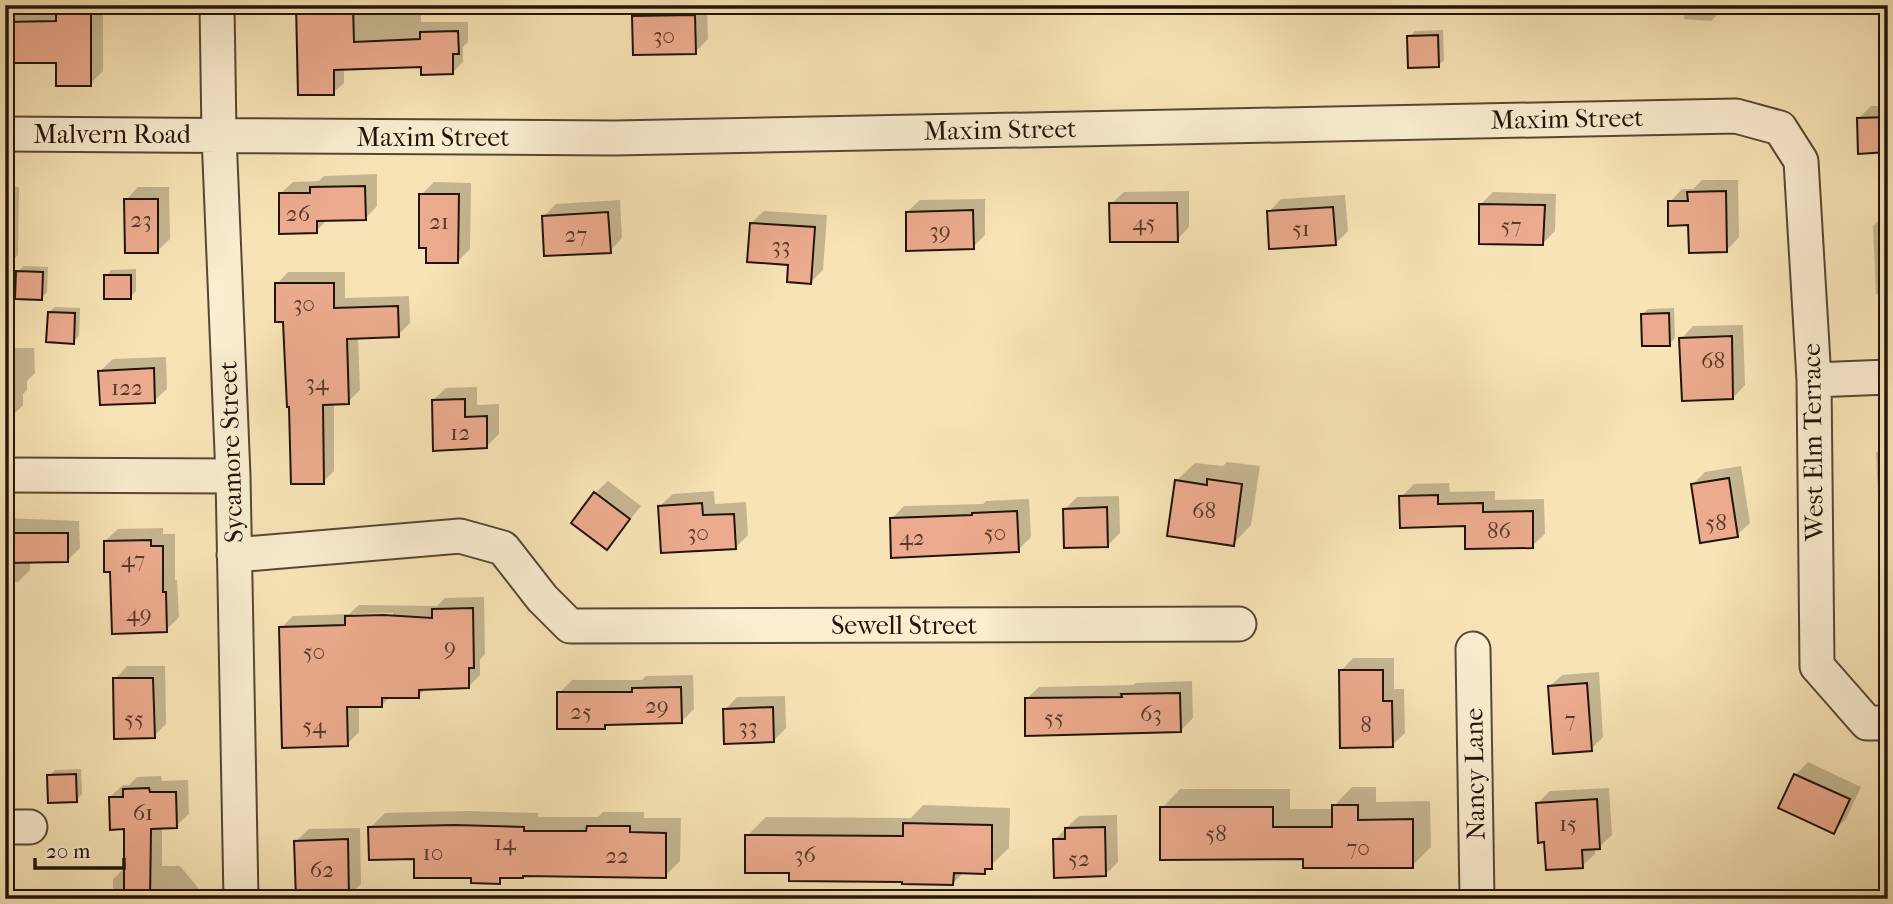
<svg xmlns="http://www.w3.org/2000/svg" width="1893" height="904" viewBox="0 0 1893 904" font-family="'IM FELL French Canon',serif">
  <rect width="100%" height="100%" fill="#f7e4b6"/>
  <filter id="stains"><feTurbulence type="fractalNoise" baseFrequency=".00286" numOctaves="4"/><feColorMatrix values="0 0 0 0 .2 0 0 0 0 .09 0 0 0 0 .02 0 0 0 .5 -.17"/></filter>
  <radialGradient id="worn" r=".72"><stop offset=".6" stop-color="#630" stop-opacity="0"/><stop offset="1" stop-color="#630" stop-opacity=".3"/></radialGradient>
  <path fill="#0003" fill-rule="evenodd" d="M58,5h45v66l-13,13 -32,-23h-53v-51h53z
    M298,5h123v17h47v20l-5,5v15l-10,10 -31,-7 -78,3v15l-11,10z
    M646,5h61l1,34 -13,13 -61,-35z
    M1685,5h33l-1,10 -6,6 -27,-2z
    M1443,30l1,30 -6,6 -29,-29 6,-6z
    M1871,106h17v44l-30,-31z
    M377,174v32l-12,13h-37l-12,12 -36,-37 13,-12 26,-1 5,-5z
    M1702,180h36l1,57 -12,13 -37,-27 -20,-21 12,-13h11z
    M434,182l37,1 -1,66 -13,13 -29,-16 -7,-51z
    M5,186l14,1 -1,68 -13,12z
    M138,187h31l1,52 -13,12 -31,-51z
    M1189,191v36l-12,13 -66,-36 13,-12z
    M1493,192l63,2 -1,37 -12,12 -62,-39z
    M1345,195l3,36 -13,13 -66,-32 12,-13z
    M985,199v36l-12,12 -66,-35 13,-12z
    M620,200l2,38 -12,13 -66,-35 12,-12z
    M764,211l63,4 -4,55 -12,12 -60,-59z
    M1888,211v82l-12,1 -3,-68z
    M24,266l24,1 -1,25 -6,6 -23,-27z
    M136,269v22l-6,6 -24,-21 5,-6z
    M288,272h57v26l64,-2 1,27 -12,12 -40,1 2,54 -12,12 -14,1v68l-11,11 -46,-198z
    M55,307l25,1 -1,28 -6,6 -24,-30z
    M1674,308l1,30 -6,6 -27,-29 6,-6z
    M1743,325l2,60 -12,13 -52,-59 12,-13z
    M5,348h29l1,25 -8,8v9l-4,4v11l-13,13h-5z
    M166,357l1,32 -13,12 -54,-30 13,-12z
    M477,387v18l22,-1v30l-12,12 -54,-46 13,-12z
    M1888,442v223h-2l-10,-212z
    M1227,462l33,4 -9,59 -18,19 -57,-63 19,-18 28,3z
    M1741,466l9,57 -13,12 -44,-51 12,-12z
    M608,481l33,25 -34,42 -12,-55z
    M1449,483l1,9 45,-1v9l49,-1 1,35 -13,12 -131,-49 13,-13z
    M714,491l1,13 31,-2 2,33 -12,12 -76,-41 13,-12z
    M1119,496l1,37 -13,13 -42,-37 12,-12z
    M1029,499l2,38 -13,13 -126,-32 12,-12 79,-2 3,-3z
    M5,518l74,3 1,27 -13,13h-37v9l-12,12h-13z
    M163,528v6h12v46h2l2,37 -13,13 -54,-60 -7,-29 13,-12z
    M484,597l1,57 -5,6v15l-12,12 -42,1 -8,8h-27l-9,9h-23v27l-12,12 -66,-116 12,-12 56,-2 10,-9 78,1 8,-8zM393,613v4l-43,1 4,-4z
    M1353,658h41v31h10l1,44 -13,12 -51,-74z
    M127,666h38l1,58 -12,12 -39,-57z
    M1599,672l4,65 -12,12 -42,-62 13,-12z
    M693,675l1,34 -12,12 -73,2 -5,4 -45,-34 13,-13h70l4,-4z
    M1192,681l1,37 -12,12 -155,-31 13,-12 94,-2 3,-2z
    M785,696l1,32 -13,13 -48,-31 12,-13z
    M1808,762l53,25 -15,32 -13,13 -38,-57z
    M81,769l1,25 -6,6 -27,-24 6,-6z
    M161,776l1,5 26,-1 1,34 -13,12 -14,1v39h18l24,29 -4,4h-87v-20l13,-12 -1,-39 -15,-31 13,-12h6l8,-8z
    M1352,787h24v15l54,-1 1,46 -19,19 -107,-8 -143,-50 18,-19h110v20h44v-3z
    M1609,788l3,47 -13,12h-4v7l-13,12 -36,-25 -8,-38 12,-12z
    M923,805l87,3 -1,40 -25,24 -19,-1 -12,12 -162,-12 -44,-35 19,-19 145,1z
    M469,811l69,2v4h60l5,-5h41v6h37l-1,43 -15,15 -141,-1 -19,1 -6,6 -26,-6 -57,-19 -46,-29 15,-15z
    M1117,815l1,47 -13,13 -51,-35 25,-24z
    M360,828l1,56 -13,12 -52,-55 13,-12z"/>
  <path fill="#ecab8e" stroke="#22130b" stroke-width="2" d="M56,5h35v81h-35v-23h-51v-41l51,-1z
    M296,5h57l1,37 66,-3v-7l38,-1 1,23h-6v20l-32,1v-8l-87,3v25h-36z
    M695,15l1,39 -63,1 -1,-39z
    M1438,35l1,32 -31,1 -1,-32z
    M1888,117v35l-30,2 -1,-36z
    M365,186l1,34 -49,1v12l-38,1v-41h31v-6z
    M1726,191l1,61 -38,1 -1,-28 -20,1v-25h20l-1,-9z
    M419,194h40l-1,69h-32v-15h-7z
    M124,199h34v54h-33z
    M1109,203h68l1,39h-68z
    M1479,204l66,1 -2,40 -64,-1z
    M1333,207l3,38 -67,4 -2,-38z
    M973,210l1,39 -68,2v-39z
    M608,212l3,41 -67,3 -2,-40z
    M750,223l65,4 -4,57 -24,-2 1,-17 -41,-3z
    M16,271l27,1 -1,28 -27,-1z
    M104,275h27v24h-27z
    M275,283h59v25l64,-2 1,31 -52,2 2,65 -26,1 1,79h-33l-2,-77h-2l-4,-85h-8z
    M48,312l27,1 -1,31 -28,-2z
    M1669,313l1,33h-28l-1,-32z
    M1732,336l1,63 -51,2 -3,-63z
    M154,368l1,35 -55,2 -2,-34z
    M465,399v18l22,-1v32l-54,3 -1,-51z
    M1729,478l9,59 -38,6 -9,-59z
    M1207,479l35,5 -8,62 -67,-10 8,-56 32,5z
    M594,492l36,27 -23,31 -36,-27z
    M1438,495v9l45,-1v9l50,-1v37l-68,1v-23l-65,2 -1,-32z
    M702,503l1,12 31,-1 2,35 -75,4 -3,-47z
    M1107,507l1,40 -44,1 -1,-39z
    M1017,511l2,41 -128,6 -1,-40 82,-3v-2z
    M5,533h63v29l-63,1z
    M151,540v6h12v46h3l1,40 -55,2 -2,-62h-6v-31z
    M473,608l1,60h-5v20l-50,2v8h-37v9h-35l1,39 -66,2 -3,-121 66,-2v-9l39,-1 48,3v-9z
    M1339,670h44v31h9l1,46 -53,1z
    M113,678h40l2,60 -41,1z
    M1587,683l5,68 -39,3 -5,-68z
    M681,687l1,36 -77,2v4h-48v-37h75v-4z
    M1180,693l1,39 -156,4v-38l97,-1 -1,-3z
    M773,707l1,35 -50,2 -1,-35z
    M76,774l1,28 -29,1 -1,-28z
    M1794,774l56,25 -16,35 -56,-26z
    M149,788l1,4h26l1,36 -26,1 -1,70h-26v-70l-14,1 -1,-33h14v-8z
    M1597,799l3,50 -18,1 1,18 -37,2 -2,-28 -6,1 -2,-40z
    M1332,805h26v15l55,-1v49h-110v-9l-143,1v-53h113v20h59z
    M903,823l89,2v44h-7v5l-31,-1 -1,12 -51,-1v-2l-113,-1v-8h-44v-38l158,1z
    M454,825l70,2v4h62l1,-5h43v6l36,1v45l-143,-2v2h-23v6l-29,-1v-5h-57v-19l-45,1 -1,-33z
    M1105,827l1,49 -52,2 -1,-39h12v-11z
    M348,839l1,59 -53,1 -2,-58z"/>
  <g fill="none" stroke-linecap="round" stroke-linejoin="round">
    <g stroke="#574736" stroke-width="37">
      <path id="minor" d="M217,5l2,130 14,341 8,423
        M5,134l610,4 1121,-22 44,12 21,33 13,219 3,286 50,57h21
        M1814,380l74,-3
        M5,475l228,1
        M234,555l226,-19 43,12 39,50 28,28 669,-2
        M1473,649l4,250
        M5,827h25"/>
    </g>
    <use href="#minor" stroke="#faedd0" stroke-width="33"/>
  </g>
  <g text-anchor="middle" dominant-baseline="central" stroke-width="5" stroke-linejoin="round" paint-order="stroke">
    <g font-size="23" fill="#54392c">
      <text x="664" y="35">30</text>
      <text x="298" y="213">26</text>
      <text x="141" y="219">23</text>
      <text x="439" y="221">21</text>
      <text x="1144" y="222">45</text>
      <text x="1511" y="225">57</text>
      <text x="1301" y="228">51</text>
      <text x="940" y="230">39</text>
      <text x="576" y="234">27</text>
      <text x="781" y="245">33</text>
      <text x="304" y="303">30</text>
      <text x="1713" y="360">68</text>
      <text x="317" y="382">34</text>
      <text x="127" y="387">122</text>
      <text x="460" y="432">12</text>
      <text x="1204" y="510">68</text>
      <text x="1716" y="522">58</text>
      <text x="1499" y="530">86</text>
      <text x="698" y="532">30</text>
      <text x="995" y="532">50</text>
      <text x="912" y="537">42</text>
      <text x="133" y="559">47</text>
      <text x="139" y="613">49</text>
      <text x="450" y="646">9</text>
      <text x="314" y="651">50</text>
      <text x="657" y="705">29</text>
      <text x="581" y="711">25</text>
      <text x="1151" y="713">63</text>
      <text x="1054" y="717">55</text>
      <text x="134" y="718">55</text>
      <text x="1570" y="719">7</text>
      <text x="1366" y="724">8</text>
      <text x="314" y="725">54</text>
      <text x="748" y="726">33</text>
      <text x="143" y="812">61</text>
      <text x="1568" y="823">15</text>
      <text x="1216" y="833">58</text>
      <text x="505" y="842">14</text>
      <text x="1358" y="847">70</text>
      <text x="433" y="852">10</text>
      <text x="805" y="854">36</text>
      <text x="617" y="855">22</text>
      <text x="1079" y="858">52</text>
      <text x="322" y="869">62</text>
    </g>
    <g font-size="26" fill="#22130b" stroke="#faedd0">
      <text transform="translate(1567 119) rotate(-1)">Maxim Street</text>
      <text transform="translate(1000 130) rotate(-1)">Maxim Street</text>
      <text x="112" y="134">Malvern Road</text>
      <text x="433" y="137">Maxim Street</text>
      <text transform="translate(1813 442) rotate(-91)">West Elm Terrace</text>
      <text transform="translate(231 452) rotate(-92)">Sycamore Street</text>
      <text x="904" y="625">Sewell Street</text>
      <text transform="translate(1475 774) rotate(-91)">Nancy Lane</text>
    </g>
  </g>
  <rect width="1893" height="904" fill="none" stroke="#f7e4b6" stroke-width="28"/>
  <rect x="7" y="7" width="1879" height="890" fill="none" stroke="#22130b" stroke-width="3.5"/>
  <rect x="14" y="14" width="1865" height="876" fill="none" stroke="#22130b" stroke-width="2"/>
  <path d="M35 858v10h89v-10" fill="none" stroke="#22130b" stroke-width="3.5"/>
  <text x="46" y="858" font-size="21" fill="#22130b" stroke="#faedd0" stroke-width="5" paint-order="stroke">20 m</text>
  <rect width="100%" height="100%" filter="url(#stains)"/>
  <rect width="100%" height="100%" fill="url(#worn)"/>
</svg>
